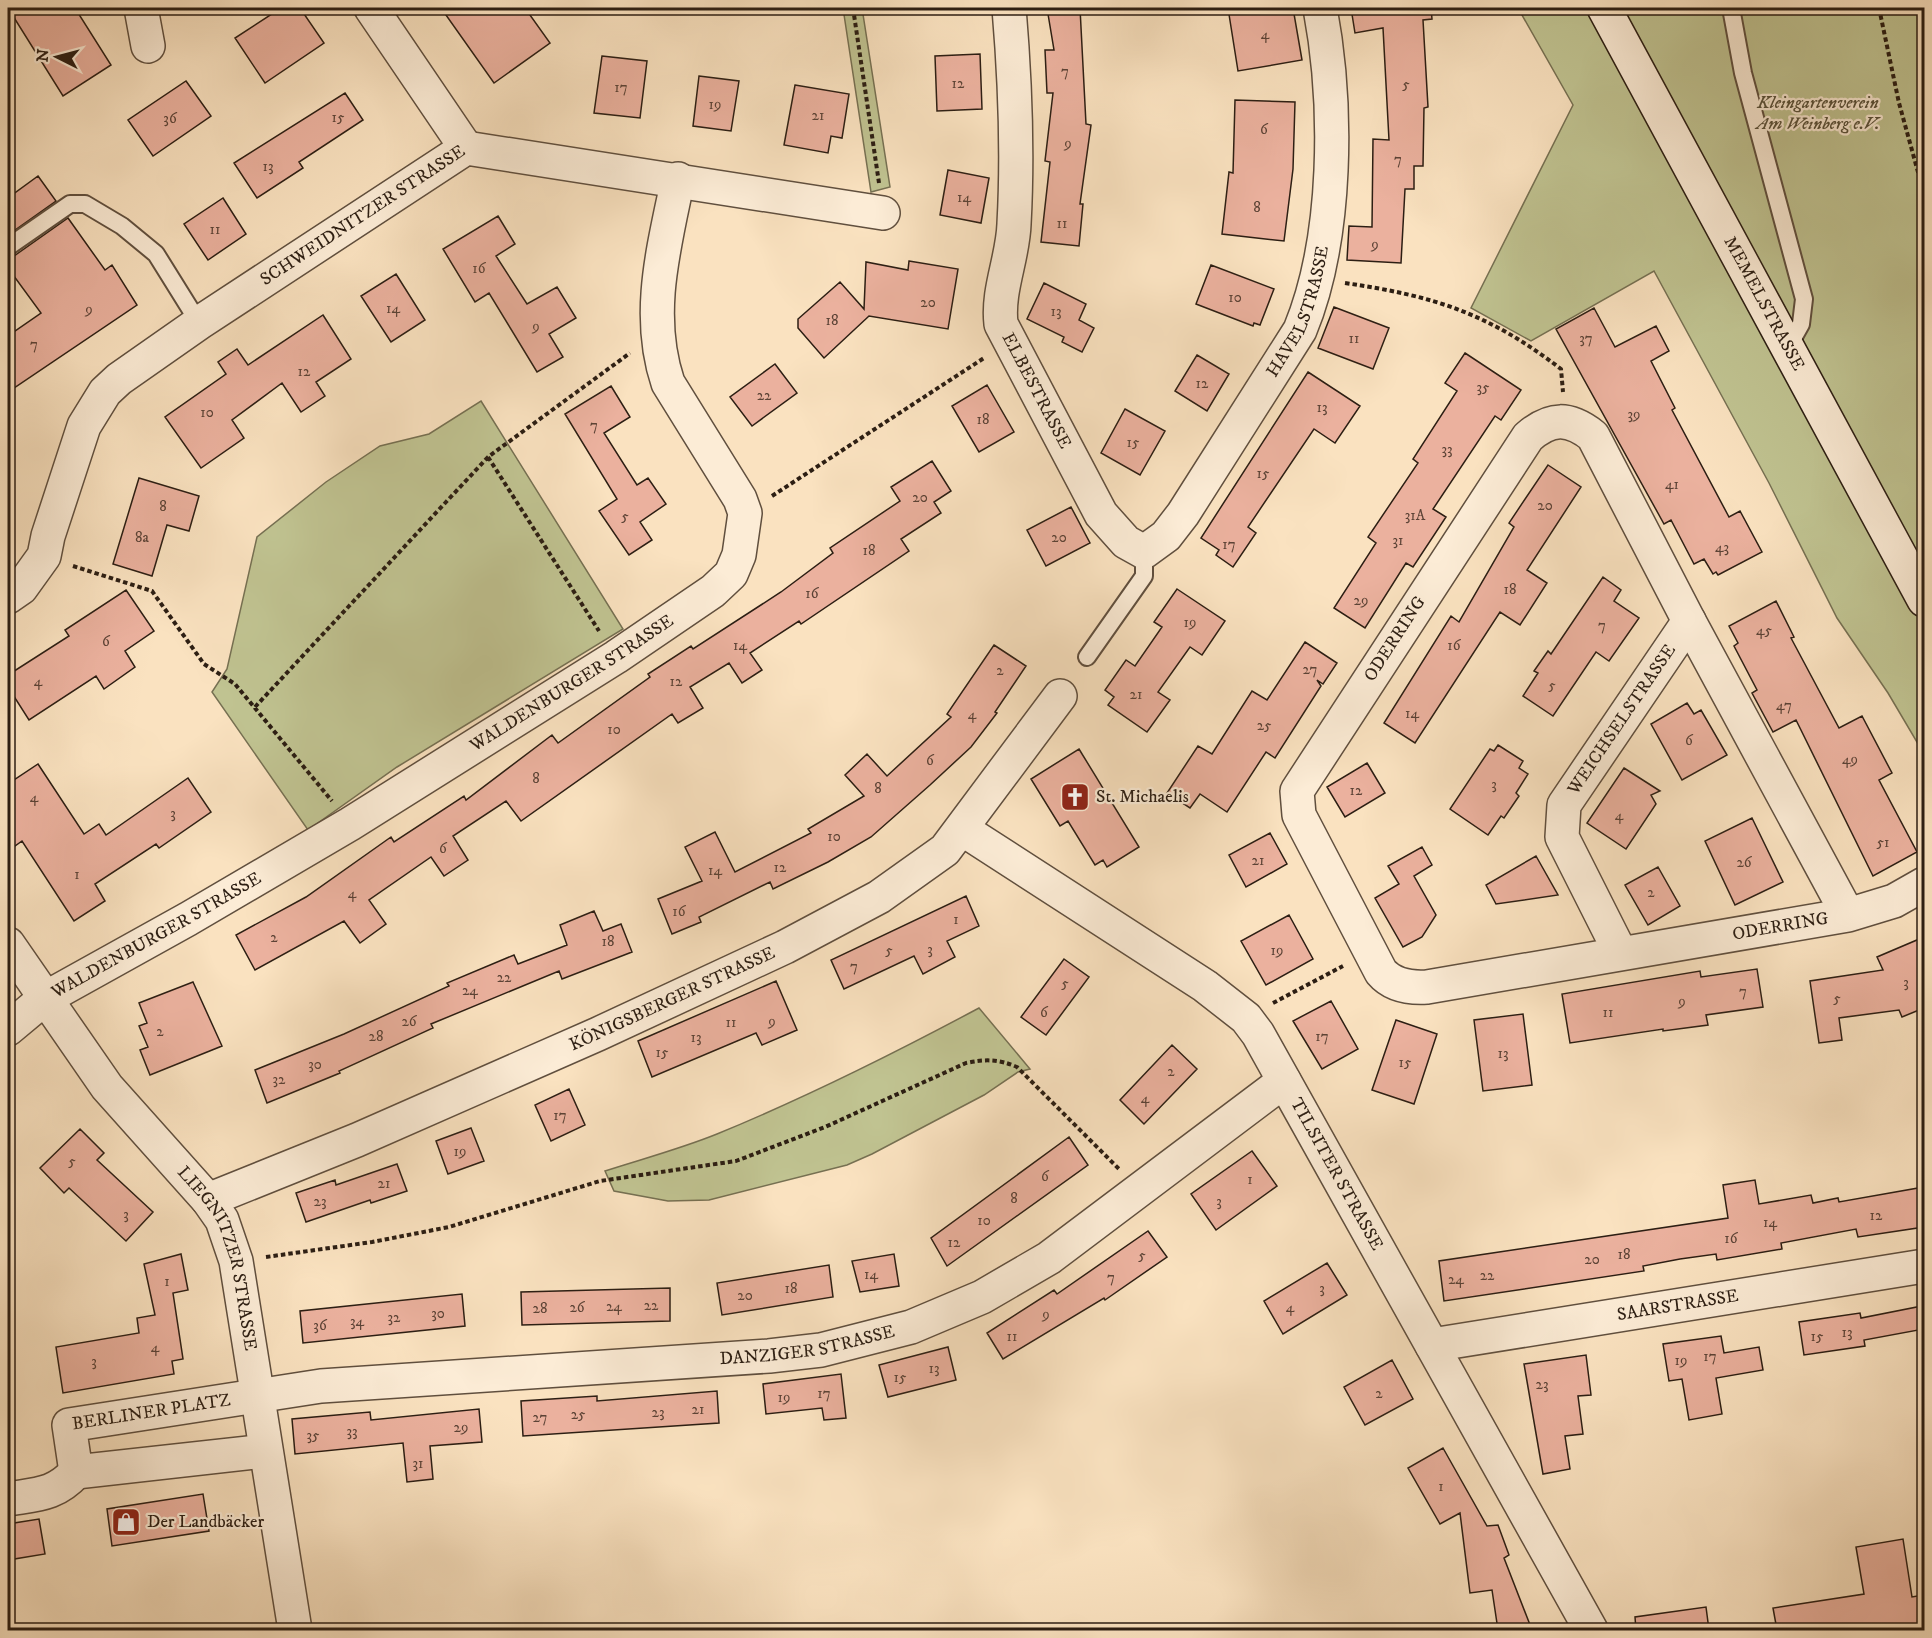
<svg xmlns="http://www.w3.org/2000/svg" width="1932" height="1638" viewBox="0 0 1932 1638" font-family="'IM FELL DW Pica',serif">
  <rect width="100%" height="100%" fill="#fae2c0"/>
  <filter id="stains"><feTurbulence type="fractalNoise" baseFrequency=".00333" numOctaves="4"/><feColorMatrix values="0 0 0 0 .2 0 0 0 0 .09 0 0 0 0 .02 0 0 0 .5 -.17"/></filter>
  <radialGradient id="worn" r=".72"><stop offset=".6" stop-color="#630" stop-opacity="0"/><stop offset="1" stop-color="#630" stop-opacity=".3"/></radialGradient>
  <path fill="#c0c391" stroke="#767052" stroke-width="1.5" d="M843,8h19l28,179 -19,5z
    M1518,8h406v746l-36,-61 -51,-75 -68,-135 -115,-212 -123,70 -60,-33 102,-203z
    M481,401l142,228 -226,138 -89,63 -96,-138 15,-23 30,-132 69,-55 54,-36 49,-12z
    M979,1008l51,61 -12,3 -34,23 -112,59 -25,11 -138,35 -41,1 -54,-10 -9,-20c37,-12 75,-22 112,-37 90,-37 176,-80 262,-126z"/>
  <path fill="#ebb19e" stroke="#2c1e13" stroke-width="1.5" d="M8,8h67l36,57 -48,31z
    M281,8h19l24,35 -59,40 -30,-45z
    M441,8h84l25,35 -56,40z
    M1047,8h33l6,116 5,1 -11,79h3l-4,42 -38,-4 9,-80 -5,-1 8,-68h-6l-2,-43h9z
    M1228,8h65l9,52 -64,11z
    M1351,8h80l1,11 -9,1 5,87 -4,1 -1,58h-9v23h-9l-4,74 -54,-3 2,-34 23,1 1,-88 16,1 -6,-112 -28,5z
    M980,54l2,55 -45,2 -2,-55z
    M602,56l45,5 -7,57 -46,-5z
    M699,76l40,5 -8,50 -38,-5z
    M186,81l25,35 -58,40 -25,-36z
    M795,85l54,9 -7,44 -11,-2 -3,17 -44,-8z
    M345,93l18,27 -64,42 4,6 -46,30 -23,-35z
    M1235,100l60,2 -2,67 -9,72 -62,-7 7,-62 4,1z
    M948,170l41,8 -8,45 -41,-8z
    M38,176l18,25 -48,34v-37z
    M223,198l23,36 -38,26 -24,-36z
    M498,216l17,28 -19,12 31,48 30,-17 19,31 -27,16 14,23 -26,15 -48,-79 -14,9 -32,-53z
    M68,218l37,52 7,-5 25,40 -129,87v-56l33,-23 -33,-45v-11l6,-1z
    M909,261l49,8 -10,60 -79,-13 -45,42 -26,-30v-9l42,-37 24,27 2,-47 42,8z
    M1211,265l63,24 -14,36 -6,-2 -1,3 -57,-22z
    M396,274l29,46 -34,22 -30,-46z
    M1044,283l42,21 -7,16 15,8 -12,24 -20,-10 2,-5 -37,-18z
    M1334,307l55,21 -16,41 -55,-21z
    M1594,308l21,39 41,-21 13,25 -18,10 24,47 -3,2 57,107 11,-6 22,41 -44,23 -2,-3 -3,2 -9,-15 -10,5 -23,-44 -7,4 -108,-195z
    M323,315l28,44 -35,23 9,14 -24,16 -19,-29 -50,37 12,18 -43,30 -36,-51 61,-43 -8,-12 19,-13 11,16z
    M1465,353l56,37 -20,30 -6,-4 -62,93 13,8 -33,50 -7,-4 -41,65 -31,-20 42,-65 -8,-6 50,-74 -5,-4 44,-68 -12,-8z
    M1197,355l32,19 -22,37 -32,-20z
    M775,364l22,29 -45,33 -22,-29z
    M1308,372l52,34 -25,37 -21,-14 -66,98 8,6 -23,34 -17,-12 3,-5 -18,-12z
    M987,385l27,47 -35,20 -27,-46z
    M611,386l19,31 -26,16 33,52 11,-7 18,26 -26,18 12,18 -23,15 -30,-44 18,-12 -52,-85z
    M1125,409l40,22 -25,44 -39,-22z
    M932,461l19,30 -17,11 7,11 -40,26 8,12 -108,73 -2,-3 -49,32 12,17 -20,13 -13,-20 -39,24 13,21 -25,15 -6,-9 -151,107 -15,-20 -53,35 15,24 -24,16 -13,-19 -62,43 17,24 -26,19 -16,-22 -89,49 -19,-35 70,-38 85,-60 3,5 70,-46 2,4 86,-65 6,8 92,-66 -2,-3 43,-28 2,3 88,-57 52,-39 -3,-5 70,-47 -9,-14z
    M1548,465l33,22 -54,83 20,13 -27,42 -20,-13 -85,131 -31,-20 67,-107 8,6 55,-95 -5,-4z
    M139,478l60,18 -10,35 -22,-6 -15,51 -39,-12z
    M1071,507l19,36 -44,23 -19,-36z
    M1603,577l18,13 -7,11 25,17 -30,43 -13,-9 -43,64 -30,-20 15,-23 -4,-2 14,-20 3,3z
    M1177,589l48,32 -23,34 -12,-8 -32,45 12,8 -23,32 -39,-27 6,-8 -9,-7 21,-30 9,6 27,-39 -8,-5z
    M126,590l28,41 -29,20 10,16 -31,22 -8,-13 -67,44 -21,-33v-12l61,-39 -4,-6z
    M1776,601l18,36 -3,1 48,90 23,-12 30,57 -13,7 38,72 -44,24 -77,-156 -23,12 -21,-39 5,-3 -23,-44 4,-3 -9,-17z
    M1305,642l32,21 -14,21 -6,-4 4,6 -46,72 -9,-6 -39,60 -27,-18 -10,14 -23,-15 31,-47 14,8 40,-63 15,9z
    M994,645l32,21 -31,46 2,1 -26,34 -41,38 -59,52 -43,25 -55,27 -3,-7 -71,35 2,5 -29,12 -14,-35 44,-18 -17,-34 30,-15 20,40 76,-39 -3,-4 56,-33 -19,-21 22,-21 20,22 64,-59 -4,-3z
    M1687,703l7,11 7,-4 26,45 -45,25 -31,-56z
    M1498,745l25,16 -4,7 9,6 -12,19 3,3 -15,22 -3,-2 -13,19 -38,-26 40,-60 4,2z
    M1079,749l60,98 -32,20 -4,-7 -8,5 -27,-44 -8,5 -29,-47z
    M1367,763l18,30 -40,24 -18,-30z
    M38,764l46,70 15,-10 7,11 82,-57 23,34 -52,36 -3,-4 -61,40 10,17 -31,20 -52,-80 -14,10v-67z
    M1624,768l36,23 -9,4 5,9 -30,45 -39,-26z
    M1752,818l31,64 -48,23 -30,-64z
    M1270,833l17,31 -41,23 -17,-32z
    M1422,847l10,18 -18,11 22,39 -14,22 -19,10 -28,-49 24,-14 -11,-18z
    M1536,856l22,39 -62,9 -10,-19z
    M1658,867l22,39 -32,19 -23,-40z
    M966,896l13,30 -32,15 8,16 -32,17 -9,-18 -70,33 -13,-29z
    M594,911l9,20 18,-7 11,28 -70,27 -3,-8 -128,53 2,4 -94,43 1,2 -73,30 -12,-33 89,-36 105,-48 -2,-3 67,-28 4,9 49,-19 -7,-20z
    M1289,915l24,44 -47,26 -25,-44z
    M1924,937v71l-22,9 -3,-7 -60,8 3,22 -23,3 -9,-62 73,-11 -6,-13z
    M1064,959l25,18 -43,58 -25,-18z
    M1757,969l6,38 -57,8 2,10 -45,6v-2l-93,14 -8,-49 138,-23 1,6z
    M776,981l21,49 -35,15 -6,-12 -104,44 -14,-36z
    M193,982l29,64 -72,29 -10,-25 8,-3 -9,-21 8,-3 -8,-20z
    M1331,1001l27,48 -36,20 -29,-48z
    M1523,1014l9,71 -49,6 -9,-71z
    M1396,1020l41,14 -23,70 -42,-14z
    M1172,1045l25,24 -53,55 -24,-24z
    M569,1089l16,36 -34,16 -16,-36z
    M471,1128l13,33 -36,13 -12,-33z
    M80,1129l24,24 -7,7 56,52 -27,29 -57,-53 -5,5 -24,-25z
    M1069,1137l19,28 -141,101 -16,-28z
    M1252,1151l25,35 -61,44 -25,-36z
    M397,1164l10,27 -36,12 -1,-3 -64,22 -10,-29 39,-13 1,5z
    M1755,1180l4,24 52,-9 2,8 25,-5 1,4 85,-15v40l-66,10 -2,-8 -75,14 1,6 -65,11 -1,-6 -36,5 -37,7 1,5 -200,30 -5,-40 289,-43 -5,-33z
    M1148,1231l19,26 -62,43 -1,-2 -101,61 -16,-26 67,-43 3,4z
    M181,1254l7,36 -15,3 10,66 -11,2 2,13 -111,19 -7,-46 83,-14 -2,-15 18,-3 -11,-51z
    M894,1254l5,32 -39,6 -8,-31z
    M1327,1263l20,32 -64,39 -19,-33z
    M829,1265l4,32 -111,18 -5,-32z
    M670,1288v33l-148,4 -1,-33z
    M462,1294l3,32 -162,17 -3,-32z
    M1922,1306l2,23 -60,11 1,6 -61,9 -5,-33 61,-9 1,5z
    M1721,1336l3,17 35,-6 4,23 -47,8 6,36 -33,6 -7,-41 -13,2 -6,-37z
    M948,1347l8,33 -68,17 -9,-32z
    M1586,1355l5,40 -13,1 5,38 -18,2 5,33 -27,5 -19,-110z
    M1392,1360l21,39 -48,26 -21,-38z
    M841,1374l5,44 -22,2 -2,-12 -56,6 -3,-30z
    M717,1391l2,32 -196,13 -2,-35 76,-5v5z
    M479,1409l3,33 -52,4 3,33 -26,3 -4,-39 -108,11 -3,-35 78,-7 1,8z
    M1443,1448l44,78 11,-1 11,30 -5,3 28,72h-34l-6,-40 -22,3 -10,-80 -20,11 -32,-56z
    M203,1494l6,37 -97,15 -5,-37z
    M39,1519l6,35 -37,6v-36z
    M1903,1539l9,58 12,-2v35h-147l-4,-22 91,-14 -8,-47z
    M1706,1607l3,23h-73l-1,-13z"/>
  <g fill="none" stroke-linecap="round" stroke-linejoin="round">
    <g stroke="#604f3e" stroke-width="20">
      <path id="service" d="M1731,8l12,65 61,226 -3,25 -14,25
        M8,247l62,-43h15l37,22 34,28 43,69
        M1087,657l57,-81v-24"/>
    </g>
    <g stroke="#604f3e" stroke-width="36">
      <g id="minor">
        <path d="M141,8l7,38"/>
        <path d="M371,8l95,140"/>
        <path id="s1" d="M1009,8c6,71 9,144 5,216 -1,34 -17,66 -13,100l100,190 25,28 18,10 22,-16 17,-22 117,-184c38,-92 38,-226 20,-322"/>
        <path id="s2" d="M8,597l13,-9 23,-32 4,-20 36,-110 21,-34 14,-13 80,-56 267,-175 417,65"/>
        <path id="s3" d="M962,829l243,157 41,32 12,16 333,596"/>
        <path id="s4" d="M1848,915l-159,-294 -96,-185c-24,-19 -42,-19 -65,1l-231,354 2,24 82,157c11,13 29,16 46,15l421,-72 46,-14 30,-17"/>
        <path id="s5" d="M8,944l99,143 101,113 14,20 14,41 59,369"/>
        <path id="s6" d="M1620,952l-58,-115 2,-32 125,-184"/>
        <path id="s7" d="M8,1029l36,-30 144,-80 162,-95 266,-167 97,-66 18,-17 8,-19 6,-42 -5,-14 -72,-116c-23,-68 -4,-136 10,-204"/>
        <path id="s8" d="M208,1200l149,-60 241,-106 187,-87 94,-50 66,-47 115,-154"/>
        <path id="s9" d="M1432,1345l492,-79"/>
        <path id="s10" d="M265,1451l-189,21 -7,-47 252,-39 448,-30 52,-6 90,-23 71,-30 67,-39 235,-177"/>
        <path d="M8,1499c30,-5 47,-4 68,-27"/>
      </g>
    </g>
    <g stroke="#2c1e13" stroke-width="36">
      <g id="secondary">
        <path id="s11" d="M1604,8l320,592"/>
      </g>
    </g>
    <path stroke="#2c1e13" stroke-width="4" stroke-dasharray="4.5 3" stroke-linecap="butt" d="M853,8l26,175
      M1879,8l20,95 25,91
      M1345,283c89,13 143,30 216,86l2,23
      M488,457l111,174
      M772,496l212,-138
      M73,566l79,25 52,73 31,20 97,117
      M255,707l233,-250 142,-104
      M1273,1003l70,-37
      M266,1257l106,-15 77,-15 151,-46 136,-20 89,-34 141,-64c19,-4 33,-4 51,4l102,102"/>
    <use href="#service" stroke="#fcecd6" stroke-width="16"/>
    <use href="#minor" stroke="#fcecd6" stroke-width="33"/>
    <use href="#secondary" stroke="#fcecd6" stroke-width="33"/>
  </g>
  <defs>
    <g id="church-square" transform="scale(1.5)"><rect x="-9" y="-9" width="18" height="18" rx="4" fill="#8f2418" stroke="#fcecd6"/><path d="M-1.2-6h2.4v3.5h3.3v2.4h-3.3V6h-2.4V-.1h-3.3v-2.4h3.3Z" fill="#fff"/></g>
    <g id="shop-square" transform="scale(1.5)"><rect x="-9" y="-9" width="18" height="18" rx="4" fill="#8f2418" stroke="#fcecd6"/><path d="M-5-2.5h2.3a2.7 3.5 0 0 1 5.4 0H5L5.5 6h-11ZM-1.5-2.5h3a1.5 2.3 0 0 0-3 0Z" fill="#fff"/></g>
  </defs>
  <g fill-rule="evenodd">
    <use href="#church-square" x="1075" y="797"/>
    <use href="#shop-square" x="126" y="1522"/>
  </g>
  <g text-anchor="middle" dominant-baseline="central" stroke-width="4.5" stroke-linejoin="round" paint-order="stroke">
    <g font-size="15" fill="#5c4336">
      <text x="1265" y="34">4</text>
      <text x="1065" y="71">7</text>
      <text x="958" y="83">12</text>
      <text x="1406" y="84">5</text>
      <text x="621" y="87">17</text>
      <text x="715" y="104">19</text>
      <text x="818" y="115">21</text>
      <text x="338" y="117">15</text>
      <text x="170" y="118">36</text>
      <text x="1264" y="129">6</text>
      <text x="1068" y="143">9</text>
      <text x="1398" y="159">7</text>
      <text x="268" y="166">13</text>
      <text x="964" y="197">14</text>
      <text x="1257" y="207">8</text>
      <text x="1062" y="223">11</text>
      <text x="215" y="229">11</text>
      <text x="1375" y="244">9</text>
      <text x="479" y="268">16</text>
      <text x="1235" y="297">10</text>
      <text x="928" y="302">20</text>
      <text x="393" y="308">14</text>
      <text x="89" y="309">9</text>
      <text x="1056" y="311">13</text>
      <text x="832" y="320">18</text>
      <text x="536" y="326">9</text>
      <text x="1354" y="338">11</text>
      <text x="1586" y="338">37</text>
      <text x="34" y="344">7</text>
      <text x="304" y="371">12</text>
      <text x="1202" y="383">12</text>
      <text x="1483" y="387">35</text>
      <text x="764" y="395">22</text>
      <text x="1322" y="407">13</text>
      <text x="207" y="412">10</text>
      <text x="1634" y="414">39</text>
      <text x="983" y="419">18</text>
      <text x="594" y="425">7</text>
      <text x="1133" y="442">15</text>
      <text x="1447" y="449">33</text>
      <text x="1263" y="473">15</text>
      <text x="1672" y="484">41</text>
      <text x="920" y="497">20</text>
      <text x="1545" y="505">20</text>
      <text x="163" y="506">8</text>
      <text x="1415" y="515">31A</text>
      <text x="625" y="516">5</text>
      <text x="142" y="537">8a</text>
      <text x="1059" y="537">20</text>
      <text x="1398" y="540">31</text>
      <text x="1229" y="544">17</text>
      <text x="1722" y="547">43</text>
      <text x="869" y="550">18</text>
      <text x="1510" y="589">18</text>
      <text x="812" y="593">16</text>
      <text x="1361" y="600">29</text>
      <text x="1190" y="622">19</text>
      <text x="1602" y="625">7</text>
      <text x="1764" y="630">45</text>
      <text x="106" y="641">6</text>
      <text x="740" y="645">14</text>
      <text x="1454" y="645">16</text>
      <text x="1310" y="669">27</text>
      <text x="1000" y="670">2</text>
      <text x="38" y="681">4</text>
      <text x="676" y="681">12</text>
      <text x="1552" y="685">5</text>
      <text x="1136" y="694">21</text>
      <text x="1784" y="705">47</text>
      <text x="1412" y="713">14</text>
      <text x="972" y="714">4</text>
      <text x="1264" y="725">25</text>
      <text x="614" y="729">10</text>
      <text x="1689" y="740">6</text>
      <text x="1850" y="759">49</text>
      <text x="930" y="760">6</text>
      <text x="536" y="778">8</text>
      <text x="1494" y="784">3</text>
      <text x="878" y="788">8</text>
      <text x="1356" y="790">12</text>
      <text x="34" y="797">4</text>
      <text x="173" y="813">3</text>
      <text x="1619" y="815">4</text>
      <text x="834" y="836">10</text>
      <text x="1883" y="842">51</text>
      <text x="443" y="848">6</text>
      <text x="1258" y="860">21</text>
      <text x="1744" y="862">26</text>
      <text x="780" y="867">12</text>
      <text x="715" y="870">14</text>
      <text x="77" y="874">1</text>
      <text x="1651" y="892">2</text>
      <text x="352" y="893">4</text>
      <text x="679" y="911">16</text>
      <text x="956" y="919">1</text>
      <text x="274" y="937">2</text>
      <text x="608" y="941">18</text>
      <text x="930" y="949">3</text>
      <text x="889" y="950">5</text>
      <text x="1277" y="950">19</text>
      <text x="854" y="966">7</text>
      <text x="504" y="977">22</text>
      <text x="1906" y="982">3</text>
      <text x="1065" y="983">5</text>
      <text x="470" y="990">24</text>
      <text x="1743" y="991">7</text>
      <text x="1837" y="998">5</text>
      <text x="1682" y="1001">9</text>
      <text x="1044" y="1012">6</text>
      <text x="1608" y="1012">11</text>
      <text x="409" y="1021">26</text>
      <text x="772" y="1021">9</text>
      <text x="731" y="1022">11</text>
      <text x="160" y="1031">2</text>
      <text x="376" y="1036">28</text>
      <text x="1322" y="1036">17</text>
      <text x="696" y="1037">13</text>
      <text x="662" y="1052">15</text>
      <text x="1503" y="1053">13</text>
      <text x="1405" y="1062">15</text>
      <text x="315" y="1064">30</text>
      <text x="1171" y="1071">2</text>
      <text x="279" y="1079">32</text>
      <text x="1145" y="1098">4</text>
      <text x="560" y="1115">17</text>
      <text x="460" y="1151">19</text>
      <text x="72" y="1161">5</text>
      <text x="1045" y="1176">6</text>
      <text x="1250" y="1179">1</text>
      <text x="384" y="1183">21</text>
      <text x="1014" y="1198">8</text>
      <text x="320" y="1201">23</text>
      <text x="1219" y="1201">3</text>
      <text x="126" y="1214">3</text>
      <text x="1876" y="1215">12</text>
      <text x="984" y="1220">10</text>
      <text x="1770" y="1222">14</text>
      <text x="1731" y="1238">16</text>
      <text x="954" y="1242">12</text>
      <text x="1624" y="1254">18</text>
      <text x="1142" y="1255">5</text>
      <text x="1592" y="1259">20</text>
      <text x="871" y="1274">14</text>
      <text x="1487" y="1275">22</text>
      <text x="1111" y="1277">7</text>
      <text x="1456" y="1279">24</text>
      <text x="167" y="1281">1</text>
      <text x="791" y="1288">18</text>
      <text x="1322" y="1288">3</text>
      <text x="745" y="1295">20</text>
      <text x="651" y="1305">22</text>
      <text x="614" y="1306">24</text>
      <text x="577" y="1307">26</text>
      <text x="1290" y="1307">4</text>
      <text x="540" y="1308">28</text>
      <text x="438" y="1313">30</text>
      <text x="1046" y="1314">9</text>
      <text x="394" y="1317">32</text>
      <text x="357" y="1321">34</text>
      <text x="320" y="1325">36</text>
      <text x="1847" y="1332">13</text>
      <text x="1012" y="1336">11</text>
      <text x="1817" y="1336">15</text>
      <text x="155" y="1347">4</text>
      <text x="1710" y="1356">17</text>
      <text x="1681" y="1360">19</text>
      <text x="94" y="1361">3</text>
      <text x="934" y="1368">13</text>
      <text x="900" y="1377">15</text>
      <text x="1542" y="1384">23</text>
      <text x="824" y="1393">17</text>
      <text x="1379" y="1393">2</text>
      <text x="784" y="1397">19</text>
      <text x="698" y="1409">21</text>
      <text x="658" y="1412">23</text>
      <text x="578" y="1414">25</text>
      <text x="540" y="1417">27</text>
      <text x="461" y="1427">29</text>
      <text x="352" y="1431">33</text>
      <text x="313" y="1435">35</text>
      <text x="418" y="1463">31</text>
      <text x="1441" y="1486">1</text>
    </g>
    <g font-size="18" font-style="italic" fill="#585039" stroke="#fcecd6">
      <text x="1818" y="103">Kleingartenverein<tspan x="1818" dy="21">Am Weinberg e.V.</tspan></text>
    </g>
    <g font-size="18" fill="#2c1e13" stroke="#fcecd6">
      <text stroke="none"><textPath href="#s2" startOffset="544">SCHWEIDNITZER STRASSE</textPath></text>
      <text stroke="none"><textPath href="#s11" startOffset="336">MEMELSTRASSE</textPath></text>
      <text stroke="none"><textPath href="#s1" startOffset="880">HAVELSTRASSE</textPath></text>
      <text stroke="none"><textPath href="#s1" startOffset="393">ELBESTRASSE</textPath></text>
      <text transform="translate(1395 639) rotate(-57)">ODERRING</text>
      <text stroke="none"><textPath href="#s7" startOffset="662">WALDENBURGER STRASSE</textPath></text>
      <text stroke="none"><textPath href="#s6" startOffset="264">WEICHSELSTRASSE</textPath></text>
      <text stroke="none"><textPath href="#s4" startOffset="1648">ODERRING</textPath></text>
      <text stroke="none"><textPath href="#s7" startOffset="176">WALDENBURGER STRASSE</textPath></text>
      <text stroke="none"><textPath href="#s8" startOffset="506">KÖNIGSBERGER STRASSE</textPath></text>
      <text stroke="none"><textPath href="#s3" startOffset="522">TILSITER STRASSE</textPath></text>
      <text stroke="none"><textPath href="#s5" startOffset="384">LIEGNITZER STRASSE</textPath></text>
      <text stroke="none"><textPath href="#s9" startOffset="249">SAARSTRASSE</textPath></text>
      <text stroke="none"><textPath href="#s10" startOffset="981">DANZIGER STRASSE</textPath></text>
      <text stroke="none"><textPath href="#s10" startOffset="321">BERLINER PLATZ</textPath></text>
    </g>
    <g font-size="18" fill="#2c1e13" stroke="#fcecd6" text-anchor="start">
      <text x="1096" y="797">St. Michaelis</text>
      <text x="147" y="1522">Der Landbäcker</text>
    </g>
  </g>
  <rect width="1932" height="1638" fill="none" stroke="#fae2c0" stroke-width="30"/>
  <rect x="9" y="9" width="1914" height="1620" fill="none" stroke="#2c1e13" stroke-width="3"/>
  <rect x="15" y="15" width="1902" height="1608" fill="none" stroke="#2c1e13" stroke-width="1.5"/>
  <g transform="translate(57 57) rotate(276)" stroke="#fcecd6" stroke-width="4.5" paint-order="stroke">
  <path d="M0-4.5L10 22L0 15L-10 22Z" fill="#2c1e13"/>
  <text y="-9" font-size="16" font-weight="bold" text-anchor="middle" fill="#2c1e13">N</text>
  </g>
  <rect width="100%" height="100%" filter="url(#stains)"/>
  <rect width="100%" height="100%" fill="url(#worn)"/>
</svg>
